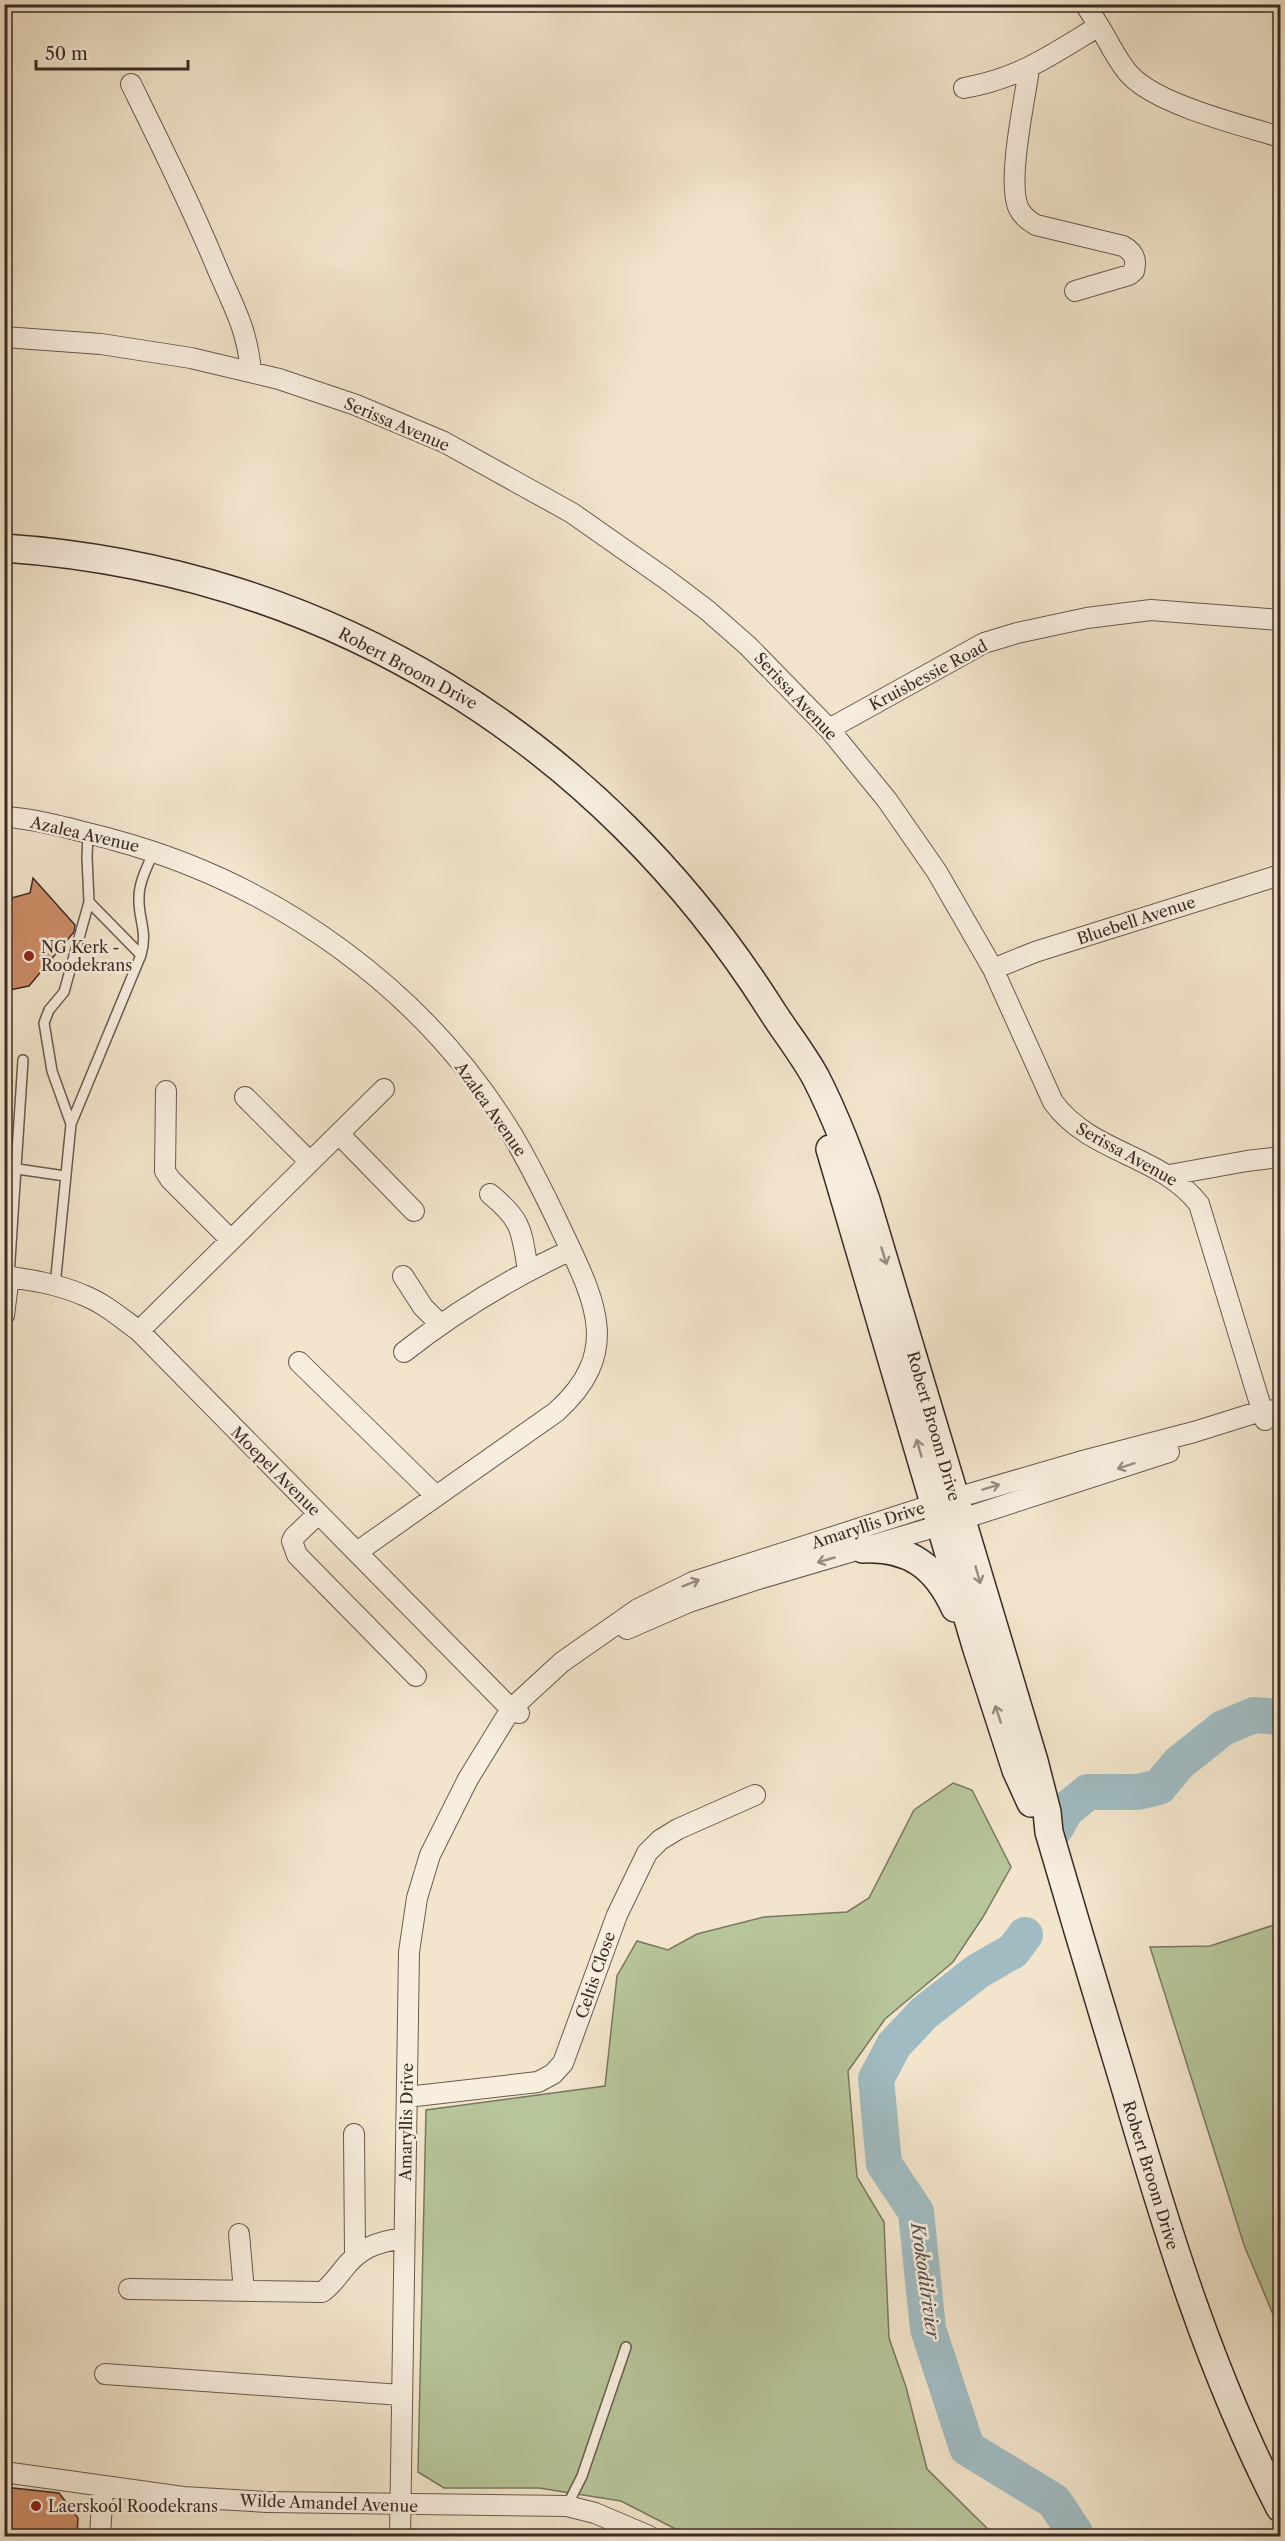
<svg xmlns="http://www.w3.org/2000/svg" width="1285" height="2541" viewBox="0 0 1285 2541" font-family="'Libre Caslon Text',serif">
  <rect width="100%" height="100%" fill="#f2e5cc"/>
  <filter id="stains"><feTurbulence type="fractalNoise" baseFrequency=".00333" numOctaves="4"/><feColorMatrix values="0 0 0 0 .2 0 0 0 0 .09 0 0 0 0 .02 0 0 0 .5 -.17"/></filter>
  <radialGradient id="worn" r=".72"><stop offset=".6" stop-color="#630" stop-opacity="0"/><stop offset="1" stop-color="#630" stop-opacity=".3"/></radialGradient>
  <path fill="#b7c59a" stroke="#797860" stroke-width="1.5" d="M953,1783l19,7 39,77 -28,50 -30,45 -68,57 -37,52 9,106 27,45 5,116 17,49 21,82 68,67h-306l-68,-35 -82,-13h-95l-26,-16 8,-362 179,-24 12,-110 20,-35 31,9 29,-16 67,-17 83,-5 22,-14 45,-88z
    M1280,1923v408l-36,-86 -94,-298 60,-1z"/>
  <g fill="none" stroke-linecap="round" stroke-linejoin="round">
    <path stroke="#a0bcc2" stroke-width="36" d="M1055,1829l11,-19 22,-18h50l21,-5 20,-24 44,-35 31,-13 26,2
      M1025,1935l-12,16 -35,20 -54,42 -30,32 -18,34 8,85 32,48 12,117 39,119 87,53 21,32v3"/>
  </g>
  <path fill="#cd8d68" stroke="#3b2b25" stroke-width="1.5" d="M33,878l42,47 -1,7 -45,54 -25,5v-91l26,-7z
    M4,2487l55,6 19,25 -1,18h-73z"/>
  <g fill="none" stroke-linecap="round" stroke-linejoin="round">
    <g stroke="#695a4f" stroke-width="12">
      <path id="lane" d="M89,902l52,53
        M71,1124l-19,-53 -8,-48 5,-13 15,-18 25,-90 -2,-45 1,-24
        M4,1167l61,9
        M9,1276l14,-216
        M55,1286l16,-162 70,-169c7,-25 -3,-35 -2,-58 0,-15 9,-32 15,-46
        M567,2506l15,-30 44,-129"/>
    </g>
    <g stroke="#695a4f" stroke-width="22">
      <path id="street" d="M1085,4l14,22
        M1029,69c-4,30 -23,115 -10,140 4,8 10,12 17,16l87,21c11,6 14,13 11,25l-5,4 -54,16
        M131,84c30,61 60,121 86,184 17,40 30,60 34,104
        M964,88c56,-10 87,-33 135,-62 10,16 19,37 32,50 28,29 110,49 149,61
        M4,337l97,7 90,14 88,21 77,26 88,37 128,71 94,66 41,31 41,36 81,83 58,71 50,72 56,97 60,133c38,52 107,52 146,102l66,216
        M829,729l155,-86 33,-10 70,-15 64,-8 129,10
        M4,817c32,1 79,15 110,23 163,44 311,150 399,296 18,31 34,63 49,95 33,70 61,121 -6,181l-199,140
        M993,969l42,-17 245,-77
        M166,1091l-1,80 5,8 61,61
        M245,1097l65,65
        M339,1134l75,77
        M1169,1175l78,-14 33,-4
        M490,1194c33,27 31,36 38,76
        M4,1276c27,4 54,8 79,19 21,8 38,23 56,36l372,378 8,4
        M403,1276l20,31 17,17
        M4,1315l5,-39
        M139,1331l245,-242
        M404,1352c52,-41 107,-74 167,-102
        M299,1362l137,134
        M318,1514l-24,23 -2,4 5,14 119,121
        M627,1629l62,-27 66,-22 207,-61 207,-67
        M407,2097l131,-15 15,-8 10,-11 54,-148 30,-62 13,-13 18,-11 77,-34
        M354,2134l1,121
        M239,2234l5,57
        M129,2289l193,3c8,-5 14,-14 20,-21 17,-23 34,-29 62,-33
        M105,2374l296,21
        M4,2472l179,25 84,5 300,4 28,7 54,23
        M100,2536l3,-49
        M400,2536l9,-584 8,-54 13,-43 38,-76 43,-70 51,-47 76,-53 55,-27 242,-78 144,-42 115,-30 67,-21 19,-1"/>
    </g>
    <g stroke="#3b2b25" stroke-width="30">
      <path id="secondary" d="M4,548c322,22 596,191 768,463 14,22 31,43 44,67 20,39 35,80 50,122l168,561 13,51 2,20c24,83 49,165 74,248 43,148 86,290 157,428
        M830,1149l146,497 40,124 15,33
        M863,1549c47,-2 73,18 92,59"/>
    </g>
    <use href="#lane" stroke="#f7eede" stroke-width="9"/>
    <use href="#street" stroke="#f7eede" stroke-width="20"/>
    <use href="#secondary" stroke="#f7eede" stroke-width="27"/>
  </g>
  <defs><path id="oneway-shaft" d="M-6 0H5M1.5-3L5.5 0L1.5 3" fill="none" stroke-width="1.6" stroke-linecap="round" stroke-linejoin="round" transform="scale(1.5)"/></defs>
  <g stroke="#998c82">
    <use href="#oneway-shaft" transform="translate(884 1256) rotate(73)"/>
    <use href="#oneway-shaft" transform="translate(919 1448) rotate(-106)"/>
    <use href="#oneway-shaft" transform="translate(1126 1466) rotate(162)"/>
    <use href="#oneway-shaft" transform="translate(991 1487) rotate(-17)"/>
    <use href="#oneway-shaft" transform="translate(826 1560) rotate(164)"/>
    <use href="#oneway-shaft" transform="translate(978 1575) rotate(74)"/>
    <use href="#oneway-shaft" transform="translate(691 1583) rotate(-22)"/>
    <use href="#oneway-shaft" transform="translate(998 1714) rotate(-108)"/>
  </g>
  <g fill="#8f2418" stroke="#f7eede" stroke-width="2">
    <circle cx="29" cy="956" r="6"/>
    <circle cx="36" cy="2506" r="6"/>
  </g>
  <g text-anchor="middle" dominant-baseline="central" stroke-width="5" stroke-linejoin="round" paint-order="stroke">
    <g font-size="16" fill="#3b2b25" stroke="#f7eede">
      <text transform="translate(397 424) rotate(23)">Serissa Avenue</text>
      <text transform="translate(408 668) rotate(28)">Robert Broom Drive</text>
      <text transform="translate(928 675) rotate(-28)">Kruisbessie Road</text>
      <text transform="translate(796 696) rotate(47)">Serissa Avenue</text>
      <text transform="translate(85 834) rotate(13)">Azalea Avenue</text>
      <text transform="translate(1136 920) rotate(-18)">Bluebell Avenue</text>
      <text transform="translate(491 1109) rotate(55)">Azalea Avenue</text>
      <text transform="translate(1127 1154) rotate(29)">Serissa Avenue</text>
      <text transform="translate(934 1426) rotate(74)">Robert Broom Drive</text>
      <text transform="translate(276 1471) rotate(45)">Moepel Avenue</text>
      <text transform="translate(868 1525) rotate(-18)">Amaryllis Drive</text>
      <text transform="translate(595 1975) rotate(-71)">Celtis Close</text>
      <text transform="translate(406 2122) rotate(-89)">Amaryllis Drive</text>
      <text transform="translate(1151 2175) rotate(73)">Robert Broom Drive</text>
      <text transform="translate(329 2503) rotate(2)">Wilde Amandel Avenue</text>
    </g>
    <g font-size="16" fill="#3b2b25" stroke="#f7eede" text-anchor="start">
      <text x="41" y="947">NG Kerk -<tspan x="41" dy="18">Roodekrans</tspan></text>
      <text x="48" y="2506">Laerskool Roodekrans</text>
    </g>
    <g font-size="18" font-style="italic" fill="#544f4c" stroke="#f7eede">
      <text transform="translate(925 2281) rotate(82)">Krokodilrivier</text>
    </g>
  </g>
  <rect width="1285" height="2541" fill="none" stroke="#f2e5cc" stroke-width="24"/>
  <rect x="6" y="6" width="1273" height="2529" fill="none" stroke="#3b2b25" stroke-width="3"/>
  <rect x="12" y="12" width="1261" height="2517" fill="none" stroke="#3b2b25" stroke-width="1.5"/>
  <path d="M36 60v9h152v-9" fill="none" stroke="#3b2b25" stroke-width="3"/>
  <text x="45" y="60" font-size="18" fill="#3b2b25" stroke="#f7eede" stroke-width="4.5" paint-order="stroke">50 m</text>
  <rect width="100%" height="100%" filter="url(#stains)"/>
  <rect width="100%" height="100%" fill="url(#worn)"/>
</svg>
